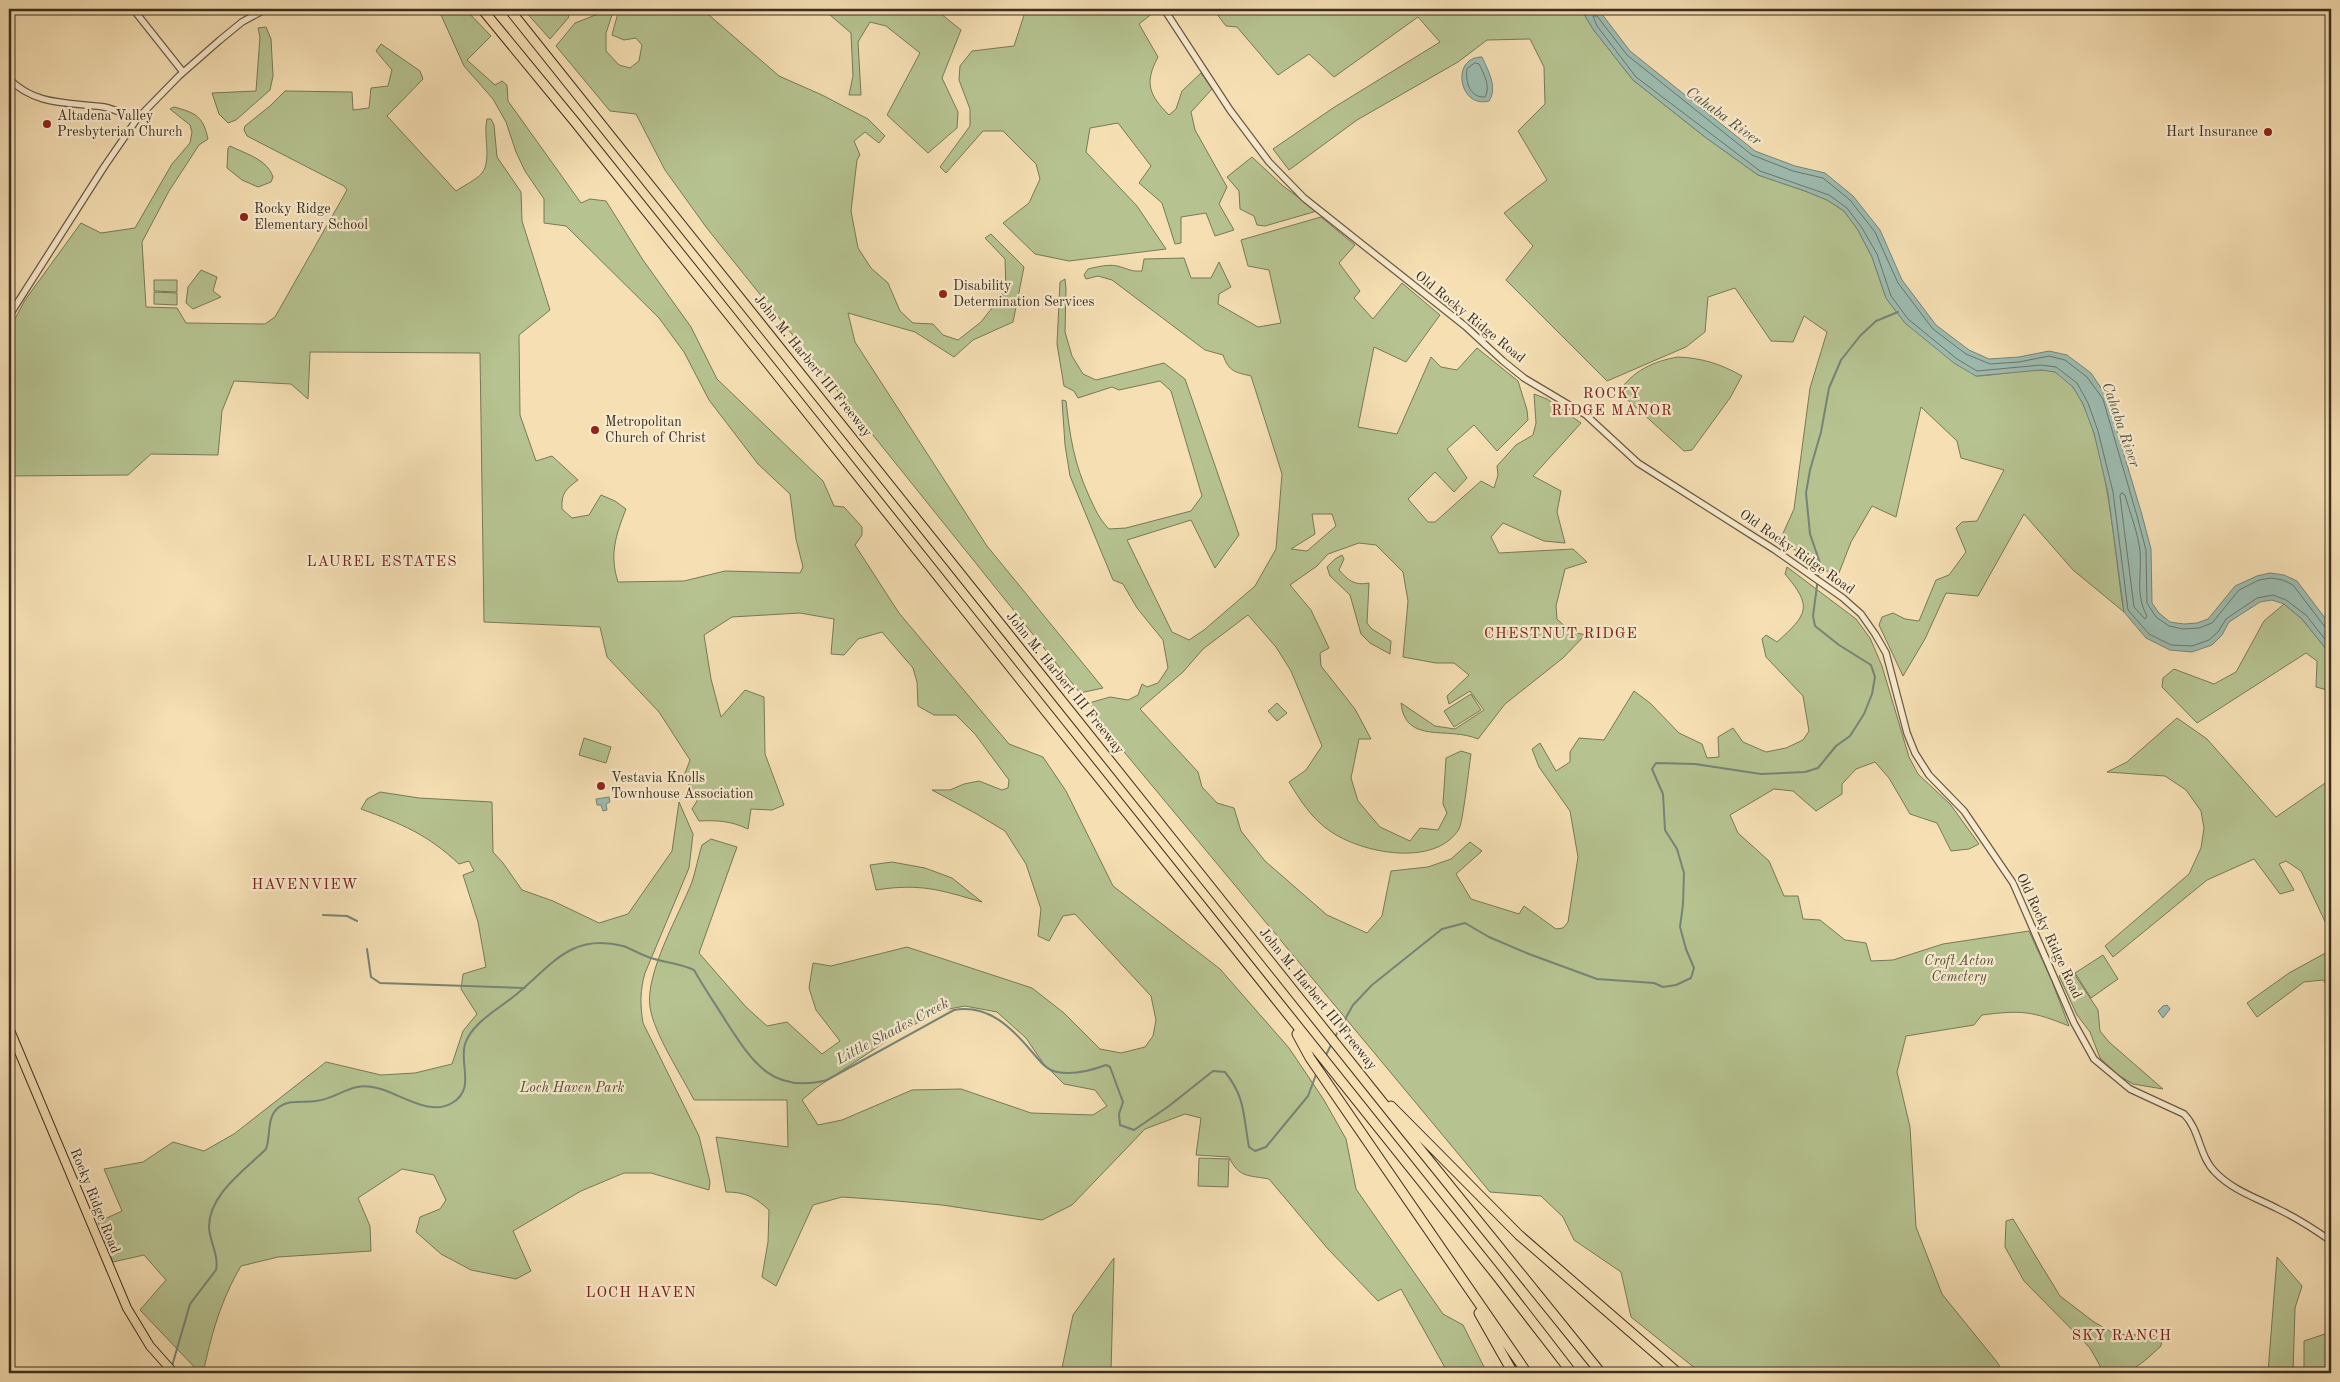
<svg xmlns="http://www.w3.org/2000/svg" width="2340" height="1382" viewBox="0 0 2340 1382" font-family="'Old Standard TT',serif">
  <rect width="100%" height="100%" fill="#f5dfb3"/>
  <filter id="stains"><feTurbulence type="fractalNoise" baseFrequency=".004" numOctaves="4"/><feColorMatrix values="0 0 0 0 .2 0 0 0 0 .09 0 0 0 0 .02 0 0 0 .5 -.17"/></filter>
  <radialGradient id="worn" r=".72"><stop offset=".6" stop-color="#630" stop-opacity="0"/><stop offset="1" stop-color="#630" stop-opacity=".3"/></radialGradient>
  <path fill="#b6c391" stroke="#787958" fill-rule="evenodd" d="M443,9h22l26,27 -24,24 28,25 7,-4 5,4 1,16 73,102 9,-4 16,2 37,59 48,67 26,52 106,102 11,25 10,1 18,20v8l-7,10 44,68 110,131 34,13 23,34 47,95 107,83 69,79 35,52 22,39 10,50 87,125 20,11 24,48h-39l-47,-84 -23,12 -50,-52 -59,-70c-21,-4 -30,-1 -40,-22l-33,-2 5,-37 -16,-4 -40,15 -73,76 -30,15 -100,-15 -57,-5 -43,-3 -29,8 -37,81 -14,-9 6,-35 1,-32c-14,-13 -24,-18 -43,-18l-10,-55 72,10 -1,-47h-93c-13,-26 -40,-66 -44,-93 -5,-34 29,-92 42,-125 4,-12 6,-25 10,-37l9,-6 26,8 -38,106 47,54 21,19 20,-4 35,32 18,-13 -24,-31 -7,-22 4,-25 18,3 76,-19 125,41 32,25 36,36 21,4 24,-6 8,-11 3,-16 -5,-24 -76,-82 -12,2 -14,25 -11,-5 3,-27 -15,-45 -21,-33 -30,-18 -43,-23h18l14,-6 15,-3 23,9 6,-2 1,-8 -34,-46 -19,-19h-22l-16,-9 -1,-24 -4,-14 -31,-36 -24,7 -14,16 -13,-1 3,-35 -34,-6 -68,4 -28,18 7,44 10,38 24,-27 19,7 1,57 19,51 -12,5 -21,-1 -3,20c-17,-8 -31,-9 -49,-8l-7,-12 5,-8 -13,-25 6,-16 -31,-48 -52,-55 -7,-30 -116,-5 -4,-269 -170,-1 -2,47 -17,-15 -57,-3 -12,30 -4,44 -67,-1 -23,21 -119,1v-146l16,-30 56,-77 20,10 34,-5 37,-64 18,-21 2,-11 -2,-7 -20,-16 4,-2c22,6 29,9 34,32l-9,6 -30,46 -27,51 4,65 31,1 9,15 79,1 10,-7 72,-127 -3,-4 -97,-50 -3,-6 1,-4 25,-20 15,-15 67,1 1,18 16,-2 2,-20 17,-2 4,-16 -16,-19 5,-7 39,27 3,8 -36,37 69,75c7,-5 20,-11 26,-18 10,-13 1,-38 5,-54h4l3,6 3,32 24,35 1,29 28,89 -31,25 1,80 16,46 16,-5 26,24c-12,9 -17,13 -16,29l10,9 17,-3 12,-20 14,6 11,8c-10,26 -17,45 -8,73l66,-1 41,-10 75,2 3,-6 -7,-28 -6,-45 -32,-30 -49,-64 -25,-48 -25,-34 -93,-92 -22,-3v-24l-19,-28 -9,-19 -10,-30 -13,-23 -29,-33 -23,-51zM965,1006l32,6 29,26 17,25 21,21 31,6 12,16 -14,9 -62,-2 -70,-24 -49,1 -70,30 -24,5 -16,-25 14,-12 72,-48 50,-29z
    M538,9h27l4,8 -19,22 -26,-29z
    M611,9h3l-8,24v18l13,14 11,3 9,-7 3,-16 -6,-7 -12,2 -12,-5 7,-26h83l77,67 43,19 46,24 17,17 -6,7 -14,-11 -11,9 6,14 -3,5 -6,51 7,37 13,20 17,15 12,28 13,12 20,1 10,11 15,5 23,-18 25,-32 -1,-31 -20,-21 6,-4 33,33 -11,55 -40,18 -19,17 -39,-25 -67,-19 7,29 132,204 116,142 -23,5 -374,-466 -41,-57 -29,-56 -26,-3 -54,-65 19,-23z
    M823,9h112l26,21 -19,48 16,34 -1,16 -29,25 -41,-38 33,-62 -34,-27 -16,-4 -12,20 3,53h-12l4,-19 -2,-43z
    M1026,9h132l-19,15 19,33c-14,26 -9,38 11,58l7,-6 6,-18 19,-18 11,16 -21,23 4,18 32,57 -8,17 15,26 -19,6 -9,-23 -25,4v26l-6,1 -13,-41 -23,-20 12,-17 -33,-43 -28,5 -4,24 51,54 29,43 -97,12 -34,-7 -32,-31 26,-20 11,-24 -4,-15 -33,-33h-20l-37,42 -6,-6 30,-41v-17l-11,-29 1,-14 12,-15 42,-5z
    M1213,9h368l12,20 40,51 72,57 53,38 47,16 22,9 17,11 14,19 14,27 14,41 19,25 71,53c19,0 64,-10 79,-4 52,22 59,189 69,240l-51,-42 -49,-56 -46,82 -32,-3 -21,46 -22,37 -24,-51 3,-8 11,-4 12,6 14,2 17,-41 13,-5 17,-23 -10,-24 6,-6 15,-1 27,-51 -43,-12 -4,-17 -36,-34 -25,110 -24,-11 -21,36 -14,36 -57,-38 14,-31 16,-121 17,-56 -23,-16 -11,26 -22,-1 -36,-53 -27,9 -3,35 -19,15 -79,34 -101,-101 27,-34 -29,-33 43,-33 -29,-49 27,-27 -1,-37 -14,-28 -43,1 -29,22 -101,58 -68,50 -16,-21 60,-41 107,-66 -22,-25 -84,60 -25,-23 -31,21 -41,-48 -11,-1z
    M266,27l5,12 2,37 -3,14 -34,30 -8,3 -9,-9 -7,-21 44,-2 4,-54 -2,-9z
    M230,146c16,8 37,13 43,31l-2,5 -13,5 -16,-7 -15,-12 1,-20z
    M1252,157l31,29 34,25 -52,15 -8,-1 -3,-9 -14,-7 -1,-18 -12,-14z
    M1321,217l34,28 -16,18 21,28 -6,7 19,21 29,-36 38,32 -34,47 -32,-15 -16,80 39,7 34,-77 10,10 16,3 20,-22 41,33 9,29 1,10 -31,31 -23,-26 -27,24 20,29 -13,14 -19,-20 -27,27 20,23h7l46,-41 13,7 4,-13 -1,-9 19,-21 17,-10 3,-12 -2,-29 13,5 34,24 -48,53 28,15 -4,21 8,31 -21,-2 -41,-18 -12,14 8,16 74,-4 14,13 -22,7 -9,37 1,13 13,12 15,4 -22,23 -58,46 -27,35c-30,-13 -73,6 -77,-36l34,23 20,3 29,-19 -14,-19 -21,13 -2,-8 22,-21 -15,-12h-18l-33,-6 5,-56 -5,-29 -27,-27 -17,-2 -31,11 -11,12 -27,19 21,25 18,38 -9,5 1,13 34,43 16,30h-12l-8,39 7,23 22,26 30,14 10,-13 18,2 9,-17 -4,-9 3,-46 15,-7 10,3c-2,13 -8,68 -12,75 -24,39 -98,24 -129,2 -18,-12 -30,-31 -41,-49l17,-12 16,-24 -31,-75 -15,-24 -28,-32 -45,34 -20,23 -43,37 58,63 4,15 15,16 17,5 7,23 24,30 62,54 40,18 15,-17 9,-45 37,-4 23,-8 19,-17 12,9 -26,23 15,25 48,15 5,-8 32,23 7,-1 5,-6 10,-65 -8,-46 -31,-44 -7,-18 8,-6 16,28 14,-9v-10l9,-14 25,2 30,-49 16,12 29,30 23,11 5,14 12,-1 -1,-20 15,-9 10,14 23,10 20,-4 17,-8 6,-9 -6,-35 -37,-39 -4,-18 4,-4 11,7c31,-28 36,-35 8,-68l2,-7 69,52 14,19 12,28 27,91 9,17 32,30 29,40 -10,5 -18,2 -14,-28 -27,-9 -21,-36 -14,-16 -19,7 -14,15v10l-26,17 -23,-20 -19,-2 -44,26 8,18 31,28 15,35h14l5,23 17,1 25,20 21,3 5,18 22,-1 50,-16 86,-13 22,48 18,47c-37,-15 -48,-16 -87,-11l-8,10 -68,11 -9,36 13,55 6,100 26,67 55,68 7,11h-303l-70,-56 -10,-45 -47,-32 -11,-23 -22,-21 -51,-4 -380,-457 -21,-32 21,-6 18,3 10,-5 4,-11 5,3 11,-4 10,-15 -5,-28 -26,-32 -14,-24 -10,-4 -43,-104 -5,-31 -3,-45 4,1c4,36 8,62 23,95 6,13 10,23 20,33l17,-1 65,-17 11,-15 -31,-105 -11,-10 -41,9 -7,-3 -34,11 -4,-7 -10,-5 -7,-42 3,-62 5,-3 1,10 -1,43 7,24 11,18 13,6 68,-17 21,16 54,156 -24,33 -24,-48 -64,20 45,92 17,8 15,-10 51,-44 21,-37 6,-75 -31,-98c-16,-4 -22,-4 -28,-21l-18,-5 -93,-70 -14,-4 -12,3 -2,-4 4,-6c9,-2 20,-5 29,-3 10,2 13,6 25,5l2,-12 40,-1 7,20h20l8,-16 12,25 -12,7 -1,10 40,23 23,-4 -12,-53 -21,-4 -7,-26zM1312,514h20l4,12 -29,25 -16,-2 24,-15z
    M201,270l16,7 -4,14 8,6 -28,12 -7,-6 2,-16z
    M154,280h23v12l-23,-1z
    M154,292l23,1v12l-23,-1z
    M1678,357c24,1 43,7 64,19l-12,22 -38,52 -8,1 -65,-59c13,-21 35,-31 59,-35z
    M1342,555l2,4 -5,11c9,10 15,16 30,13l-2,40 5,6 19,12 -1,13 -20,-11 -9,-9 -11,-39 -20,-19 -3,-9 8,-8z
    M2284,604l18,15 29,36v36l-15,-4 1,-26 -11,-8 -109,70 -35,-36 1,-9 11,-9 40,15 22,-12 28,-51z
    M1471,694l10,16 -27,17 -10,-16z
    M1277,703l10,10 -10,8 -9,-10z
    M2177,718l30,21 69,78 55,-38v155l-30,-63 -15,-10 -7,3 15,26 -14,4 -26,-35 -47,21 -94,77 -8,-11 84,-72 12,-26 3,-20 -3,-17 -15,-21 -21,-14 -58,-4 20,-10z
    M584,738l27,9 -5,16 -27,-8z
    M380,792l39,6 73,4 1,50 10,11 19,27 31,11 46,22 29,-9 44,-63 7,-49 14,32 -4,34 -44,105c-5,17 -5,32 -2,50l56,113 11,46 -1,8 -58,-17h-27l-43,18 -68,40 18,40 -15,8 -45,-9 -30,-16 -25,-22 4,-15 20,-8 6,-9 -12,-25 -32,-6 -44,29 12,28 1,25 -93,6 -37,9c-21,36 -29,67 -38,107h-3l-60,-63 26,-30 -22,-25 -31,7 -15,-40 24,-11 -18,-42 39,-7 30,-20 31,9 30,-17 92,-72 55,13 34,-2 37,-9 11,-33 14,-17 -16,-25 2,-15 23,-7 -8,-45 -15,-47 11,-4 -5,-10 -10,3c-32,-30 -57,-40 -98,-55l6,-10z
    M892,862l33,6 27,10 30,24c-42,-12 -61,-19 -106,-12l-6,-25z
    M2331,950v40l-8,-10 -19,2 -47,35 -10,-14 42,-30z
    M2103,955l15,24 -27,19 -16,-25z
    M2071,969l27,41 2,21 9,11 54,47 -30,-5 -15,-9 -18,-17 -10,-26 -13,-17 -18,-39z
    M1199,1158l30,1 -1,28 -30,-1z
    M2013,1219l47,77 34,26 21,12 47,2 -1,10c-22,20 -27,27 -57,27l-14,-25 -66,-67 -19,-34 1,-26z
    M2277,1257l25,29 -7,22 -2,65h-25z
    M1114,1258l-3,115h-50l12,-58z
    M2331,1332v41h-27v-32z"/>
  <path fill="#9dbcb1" stroke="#768477" d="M1581,9h17l32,42 125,100 40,15 30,7 28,23 27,34 22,50 34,45 33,25 20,9 30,-2 30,-6 18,4 24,18 16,24 35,118 9,34 1,54 7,10 11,9 14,2 13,-1 11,-4 27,-33 22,-10 13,-3 14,2 13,6 34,45v29l-29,-36 -18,-15 -12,-4 -12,2 -31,20 -7,13 -10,10 -20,7 -22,-2 -24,-12 -22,-26 -16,-119 -14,-60 -11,-29 -10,-17 -18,-15 -14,-2 -65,6 -22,-13 -49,-40 -19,-25 -14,-41 -14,-27 -14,-19 -17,-11 -22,-9 -47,-16 -53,-38 -72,-57 -40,-51z
    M1482,57c6,13 16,31 7,44 -30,8 -39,-44 -7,-44z
    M609,797l1,5 -4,2 1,6 -4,1 -2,-6h-4l-1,-6z
    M2167,1005l3,4 -7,9 -5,-7 5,-5z"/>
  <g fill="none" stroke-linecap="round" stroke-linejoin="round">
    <path stroke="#6c7668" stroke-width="1" d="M1475,63l4,1c5,10 12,23 6,33 -15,1 -20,-15 -18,-28z
      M2122,493l3,2c5,18 13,38 15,56 2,23 -5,44 7,65l-2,3 -11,-12 -14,-111z
      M2331,629l-6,-2 -32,-42 -10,-5 -12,-2 -12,2 -20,10 -27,33 -13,5 -16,1 -14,-3 -13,-9 -9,-14 -1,-53 -9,-34 -34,-117 -16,-22 -22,-17 -16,-4 -30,6 -29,2 -24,-10 -33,-25 -35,-46 -23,-51 -25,-32 -27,-22 -30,-7 -41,-16 -125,-100 -30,-39h-4l4,10 39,51 124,94 69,24 18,13 15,20 15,26 14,42 17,23 49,40 20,12 64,-6 15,2 21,16 11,20 10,28 15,61 15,118 21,24 22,11 21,1 17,-6 9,-8 8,-13 31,-21 16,-3 13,5 20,15 25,32"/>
    <path stroke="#768477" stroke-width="2" d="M323,915l24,1 10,5
      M367,949l4,28 9,6 145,5
      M1335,1037l18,-32 19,-20 70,-56 23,-6 24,14 40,17 68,25 57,4 9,4 13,-2 15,-7 3,-10 -8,-19 -6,-22 3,-23 1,-31 -7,-24 -12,-19 -2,-36 -11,-25 4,-6 39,1 66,10 44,-2 13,-4 18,-22 14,-10 14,-22 8,-20 3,-17 -4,-12 -32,-20 -24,-19 -2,-10 7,-53 -10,-29 -4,-41 4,-23 11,-38 8,-44 12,-28 19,-24 16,-15 22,-9
      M1325,1057l7,-14
      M172,1366l18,-62 26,-34c3,-14 -6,-28 -7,-42 -1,-33 36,-58 57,-79 5,-13 0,-32 13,-42 11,-8 25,-4 37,-6 24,-3 34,-20 61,-13 22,5 53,29 75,15 24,-14 7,-39 13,-59 7,-21 32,-34 48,-47 37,-29 56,-65 110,-51 9,3 18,9 28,12 15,5 29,5 43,12 10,18 22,35 33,53 26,40 46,71 100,57l127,-70c35,-6 58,18 79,43 7,8 13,17 24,19 16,3 33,-1 49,-7l4,2 13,35 -4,12 1,11 14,5 35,-24 44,-35 12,1c21,26 18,44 24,75l6,4 11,-4 42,-51 9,-24"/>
    <g stroke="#6a5b45" stroke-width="8">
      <path id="minor" d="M133,9l50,63
        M1164,9l66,101 39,52 35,36 161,128 38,35 21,17 62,37 52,48 137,87 68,48 18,16 14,20 11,19 21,80 8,20 14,22 35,36 49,72 61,140 20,36 36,30 54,25c16,16 15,42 31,58 17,18 42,26 63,37 19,9 36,20 53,32
        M9,79c27,27 59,23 95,28 11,2 22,8 33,12
        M9,316l95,-149 33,-48 42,-43 41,-36 22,-18 24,-13"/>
    </g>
    <g stroke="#3b2f20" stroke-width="10">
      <path id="major" d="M9,1028l118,280 23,38 24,27"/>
    </g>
    <g stroke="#3b2f20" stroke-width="11">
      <path id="highway" d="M482,9l93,113 922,1154 75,97
        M509,9l894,1119 198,245
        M1297,1034l13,24 217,315
        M1391,1106l128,129 159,138
        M1479,1313l34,60"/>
    </g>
    <use href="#minor" stroke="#f8eace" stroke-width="5.5"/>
    <use href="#major" stroke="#f5dfb3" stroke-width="8"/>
    <use href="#highway" stroke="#f5dfb3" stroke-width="9"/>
  </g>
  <g fill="#8f2418" stroke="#f8eace" stroke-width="2">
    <circle cx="47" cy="124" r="5"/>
    <circle cx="2268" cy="132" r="5"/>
    <circle cx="244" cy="217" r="5"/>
    <circle cx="943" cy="294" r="5"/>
    <circle cx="595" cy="430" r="5"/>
    <circle cx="601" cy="786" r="5"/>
  </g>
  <g text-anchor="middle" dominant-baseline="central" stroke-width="4.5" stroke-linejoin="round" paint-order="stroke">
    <g font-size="14" fill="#3b2f20" stroke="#f8eace" text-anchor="start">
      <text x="57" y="116">Altadena Valley<tspan x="57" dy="16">Presbyterian Church</tspan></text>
      <text x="2258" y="132" text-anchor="end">Hart Insurance</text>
      <text x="254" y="209">Rocky Ridge<tspan x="254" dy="16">Elementary School</tspan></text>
      <text x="953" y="286">Disability<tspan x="953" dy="16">Determination Services</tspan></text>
      <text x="605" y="422">Metropolitan<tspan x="605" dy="16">Church of Christ</tspan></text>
      <text x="611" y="778">Vestavia Knolls<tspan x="611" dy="16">Townhouse Association</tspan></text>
    </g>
    <g font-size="14" fill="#3b2f20" stroke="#f8eace">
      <text transform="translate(1470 317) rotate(39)">Old Rocky Ridge Road</text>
      <text transform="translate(813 366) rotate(51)">John M. Harbert III Freeway</text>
      <text transform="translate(1797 552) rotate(35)">Old Rocky Ridge Road</text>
      <text transform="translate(1065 683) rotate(51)">John M. Harbert III Freeway</text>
      <text transform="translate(2049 936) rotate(65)">Old Rocky Ridge Road</text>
      <text transform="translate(1318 999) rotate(51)">John M. Harbert III Freeway</text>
      <text transform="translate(95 1201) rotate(68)">Rocky Ridge Road</text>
    </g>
    <g font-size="14" font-style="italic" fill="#544d37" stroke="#f8eace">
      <text x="1959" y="961">Croft Acton<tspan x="1959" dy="16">Cemetery</tspan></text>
      <text x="572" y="1088">Loch Haven Park</text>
    </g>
    <g font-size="15" font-style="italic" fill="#545244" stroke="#f8eace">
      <text transform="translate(1723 117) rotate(36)">Cahaba River</text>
      <text transform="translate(2120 425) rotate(71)">Cahaba River</text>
      <text transform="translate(893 1032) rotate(-28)">Little Shades Creek</text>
    </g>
    <g font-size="15" letter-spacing="1" fill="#7a1f14" stroke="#f8eace">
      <text x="1612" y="394">ROCKY<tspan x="1612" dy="17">RIDGE MANOR</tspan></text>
      <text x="382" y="562">LAUREL ESTATES</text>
      <text x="1561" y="634">CHESTNUT RIDGE</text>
      <text x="305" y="885">HAVENVIEW</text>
      <text x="641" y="1293">LOCH HAVEN</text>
      <text x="2122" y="1336">SKY RANCH</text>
    </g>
  </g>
  <rect width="2340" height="1382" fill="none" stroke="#f5dfb3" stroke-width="30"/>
  <rect x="10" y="10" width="2320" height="1362" fill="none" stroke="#3b2f20" stroke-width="2.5"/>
  <rect x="15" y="15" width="2310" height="1352" fill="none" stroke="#3b2f20"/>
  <rect width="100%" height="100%" filter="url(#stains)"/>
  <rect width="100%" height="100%" fill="url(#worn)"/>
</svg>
